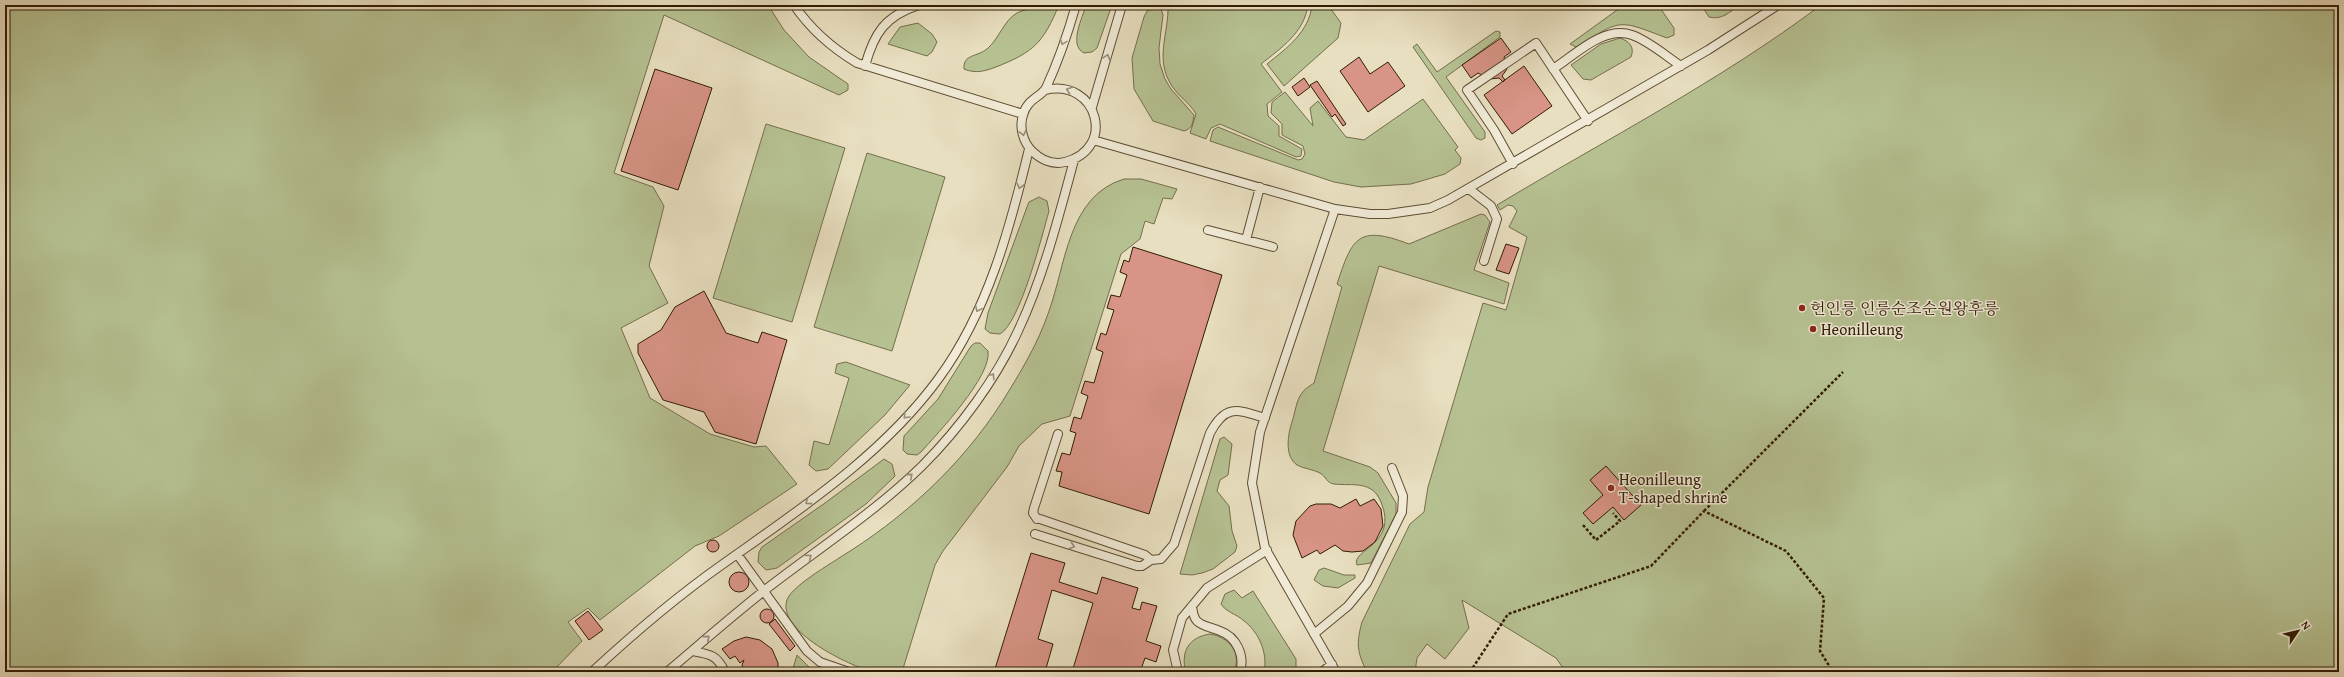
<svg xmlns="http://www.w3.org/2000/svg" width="2344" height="677" viewBox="0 0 2344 677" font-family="'Gentium Book Plus','Noto Serif KR',serif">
  <rect width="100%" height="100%" fill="#e8dfc0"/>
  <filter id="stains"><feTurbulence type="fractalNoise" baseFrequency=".005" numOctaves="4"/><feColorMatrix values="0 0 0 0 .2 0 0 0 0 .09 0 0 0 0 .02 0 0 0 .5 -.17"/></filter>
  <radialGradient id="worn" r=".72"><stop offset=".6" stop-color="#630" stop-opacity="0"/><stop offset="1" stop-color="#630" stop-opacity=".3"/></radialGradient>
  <path fill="#b6c192" stroke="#746e4b" d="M5,5h763l16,25 25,27 39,27v6l-9,5 -175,-80 -50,158 39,14 11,19 -15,60 19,37 -47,25 29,70 60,36 44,13 12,-1 31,38 -78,52 -24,10 -95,74 -12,-12 -20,14 14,19 -30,31h-547z
    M1037,5h22c-16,38 -25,47 -63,62 -11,4 -20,7 -32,2 -1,-15 13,-12 23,-20 12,-10 17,-29 30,-36 7,-4 14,-3 20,-8z
    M1086,5h26l-15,43 -5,4 -8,1c-16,-8 -1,-36 2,-48z
    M1168,5h140c-4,28 -27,43 -47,59l21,28 -15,12 1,12 11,10v10l23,13 -1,7 -5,1 -76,-33 -9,4 -5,11 -16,-6 6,-19c-6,-11 -17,-17 -24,-28 -18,-27 -3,-52 -4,-81z
    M1312,5h16l13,18 -3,15 -54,48 -17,-22c20,-16 42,-32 45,-59z
    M1624,5h34l16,23v7l-7,3c-48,-18 -45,-20 -88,8l-3,1 -6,-3z
    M1701,5h38c-10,8 -17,15 -30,12z
    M1821,5h518v667h-773l-10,-14 -94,-58 7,28 -24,31 -18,-15 -10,14 -2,14h-48c-10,-20 -11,-28 -5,-50l48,-98 14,-12 4,-25 55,-184 23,7 21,-73 -18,-10 8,-16 -4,-5 -5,-1 -8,5 -3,-5c108,-65 223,-124 324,-200z
    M1157,7l4,2 2,6 -4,33 1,16 5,15 6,10 23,26c-1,8 -2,14 -10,16l-31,-10 -19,-32 -2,-31 12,-41 3,-6z
    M918,23l14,11 5,8 -5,10 -5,4 -39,-12 12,-17z
    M1496,31l4,1v5l-54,40 39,55v6l-4,2 -5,-2 -63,-91 4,-3 20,28z
    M1620,38c9,3 15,9 11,19l-40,23 -8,-1 -12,-14 30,-21z
    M1285,92l28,34 -3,-18 8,-7 28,36 18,3 59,-41 35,48 -3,3 6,8 -1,6 -15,10 -34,10 -50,3 -27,-5 -124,-41 3,-11 5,-3 80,33 4,-1 3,-5 -2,-8 -21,-11v-11l-11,-11 1,-11z
    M766,124l79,24 -53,174 -79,-24z
    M867,153l78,24 -53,174 -78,-24z
    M1124,179h17l36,10 -5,10 -9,-1 -9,26 -9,-3 -5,18 -19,15 -51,162 -28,8 -23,22 -12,21 -64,84 -8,14 -33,107c-9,0 -20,2 -29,0 -23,-6 -97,-41 -86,-72 4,-13 40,-34 52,-42 64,-39 122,-92 163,-156 18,-29 36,-58 47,-91 17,-47 19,-115 75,-132z
    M1039,197l8,4 2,10c-7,25 -29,112 -49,123l-10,-1 -5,-4 3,-16 39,-106 2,-5z
    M1481,214l4,1 5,7 -16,48 35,13 -5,21 -125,-38 -56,185 47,16 8,6 18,30v11l-25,49 -14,2c-7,-15 42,-20 24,-63 -9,-22 -28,-16 -47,-18 -8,-1 -8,-8 -14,-11 -7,-4 -16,-4 -23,-8 -13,-9 -9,-31 -5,-43 3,-8 4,-22 10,-29 2,-4 8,-7 12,-10l28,-96 -5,-3c15,-45 20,-60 72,-40z
    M975,343h5l8,8c4,25 -50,82 -67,101l-4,3 -10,-1 -4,-4 1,-14 34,-37 33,-53z
    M846,362l64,23 -25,30 -57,54 -12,2 -7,-6 5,-24 15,4 20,-67 -14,-5 2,-9z
    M1224,437l8,7 -4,31 -8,5 -3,11 12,15 3,25 5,15 -2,6 -22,17 -11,4 -10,2 -12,-1 40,-135z
    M884,459l8,5 3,12 -29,28 -89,64 -11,2 -8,-8 1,-10 3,-5 63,-44z
    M1324,568l20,7h11v3l-17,10 -15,-2 -9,-6 5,-10z
    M1234,590l8,8 11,-7 43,68v13h-32c4,-19 -5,-40 -21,-52 -7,-6 -17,-8 -22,-16l4,-10z
    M1210,634c19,3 32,19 24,38h-48c-6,-20 3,-35 24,-38z
    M797,655l17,17h-22z"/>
  <path fill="#d89486" stroke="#311c04" d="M1501,38l10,14 -7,5 3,12 -5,7 3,4 -2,2 -4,-4 -9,1 -12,-6 -7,5 -9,-13z
    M1359,57l11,17 18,-12 17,24 -37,26 -28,-41z
    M1524,66l28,40 -40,28 -28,-39z
    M655,69l57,19 -34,102 -57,-19z
    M1304,78l6,9 -12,9 -6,-9z
    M1317,81l29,43 -3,2 -8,-12 -3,3 -22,-32z
    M1506,244l13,4 -10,26 -13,-4z
    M1133,247l89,28 -73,239 -90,-28 3,-14 -6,-1 6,-18 8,2 6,-22 -6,-2 4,-14 7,2 7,-23 -7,-3 4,-12 9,2 9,-31 -7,-3 5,-16 5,2 8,-25 -7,-2 4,-13 9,2 7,-22 -7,-3 4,-12 5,2z
    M704,291l22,42 32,10 4,-11 25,8 -31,104 -41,-12 -11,-20 -41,-12 -25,-47v-9l23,-14 14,-23z
    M1606,466l35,39 -17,15 -11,-13 -20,17 -10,-11 20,-18 -13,-15z
    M1356,499l4,7 14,-7 7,10 2,17 -8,16 -12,9 -11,1 -9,-1 -8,-6 -15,9 -3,-4 -15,8 -9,-23 3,-14 14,-15 6,-2h15l9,4z
    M707 546a6 6 0 1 1 12 0a6 6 0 1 1-12 0Z
    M1031,553l34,10 -6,19 38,12 5,-17 36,11 -6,20 8,2 2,-8 15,4 -11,35 15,5 -5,16 -11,-4 -5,14h-68l21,-69 -41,-13 -14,49 15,5 -8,28h-51z
    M729 582a10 10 0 1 1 20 0a10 10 0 1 1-20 0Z
    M760 616a7 7 0 1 1 14 0a7 7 0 1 1-14 0Z
    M588,611l15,19 -14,10 -14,-19z
    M775,619l20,27 -5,5 -21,-27z
    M746,637l14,3 12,9 6,14v9h-34l-2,-7 2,-5 -4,3 -5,-7 -5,3 -8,-10 12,-8z"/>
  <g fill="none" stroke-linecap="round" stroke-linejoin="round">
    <g stroke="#5f4d33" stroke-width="10">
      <path id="lane" d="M794,5c17,25 38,43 63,58l166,51
        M865,66c9,-33 20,-50 54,-61
        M1553,69c22,-14 51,-44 79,-34 17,6 34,21 49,31
        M1045,90c53,-12 72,59 20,72 -12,3 -24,-2 -33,-11 -9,-9 -13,-24 -9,-36 4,-16 18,-18 23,-27 12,-26 22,-55 30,-83
        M1092,107l30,-102
        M1093,140l242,69 35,5h18l42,-6 18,-8 260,-150 70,-45
        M1513,164l-19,-34 -27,-40 69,-47 52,78
        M1469,189l22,17 6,13 -13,42
        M1335,209l-75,223 -8,51 13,65 71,124
        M1208,230l65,17
        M1246,240l14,-53
        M1037,519l-4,-6 1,-5 24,-74
        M1040,519l105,36 6,5
        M1035,534l102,32h5l9,-6 10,-1 13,-15 36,-111c16,-30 28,-23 55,-15
        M737,554l70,97 13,11 29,10
        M1192,606c1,6 1,11 5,15 6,6 15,6 23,10 17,6 25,25 20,41
        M1314,634l34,-28 19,-23 35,-71 1,-16 -11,-28
        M692,651c18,3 25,4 33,21
        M592,672c41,-38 84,-75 131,-108 76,-54 160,-109 216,-186 49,-67 71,-150 90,-229
        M667,672c32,-27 65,-56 98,-82 53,-41 110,-78 157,-124 38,-38 74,-87 96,-135 25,-53 41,-115 56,-171
        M1178,672l-5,-22 9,-32 25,-30 60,-38
        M1322,672l10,-8"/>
    </g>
    <path stroke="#311c04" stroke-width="2.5" stroke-dasharray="3 2" stroke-linecap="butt" d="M1704,511l139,-139
      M1583,525l13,15 24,-19 -7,-8
      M1470,672l38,-58 143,-48 53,-55 82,40 38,47 -4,53 13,21"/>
    <use href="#lane" stroke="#f0ead6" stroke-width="8"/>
  </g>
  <defs><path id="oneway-chevron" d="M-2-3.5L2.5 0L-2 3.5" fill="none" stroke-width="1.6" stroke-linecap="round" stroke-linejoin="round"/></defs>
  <g stroke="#9a8d78">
    <use href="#oneway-chevron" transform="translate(1063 42) rotate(110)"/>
    <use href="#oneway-chevron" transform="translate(1107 57) rotate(-74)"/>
    <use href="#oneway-chevron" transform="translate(1069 90) rotate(-162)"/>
    <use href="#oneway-chevron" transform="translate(1023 133) rotate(77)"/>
    <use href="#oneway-chevron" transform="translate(1020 186) rotate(104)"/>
    <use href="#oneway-chevron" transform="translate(978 309) rotate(114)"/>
    <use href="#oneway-chevron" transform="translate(992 376) rotate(-57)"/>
    <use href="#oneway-chevron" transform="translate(906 416) rotate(133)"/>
    <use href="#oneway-chevron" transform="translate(910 476) rotate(-41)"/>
    <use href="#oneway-chevron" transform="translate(808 502) rotate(143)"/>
    <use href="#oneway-chevron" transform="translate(1072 546) rotate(18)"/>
    <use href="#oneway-chevron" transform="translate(809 557) rotate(-37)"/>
    <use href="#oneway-chevron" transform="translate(707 638) rotate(-40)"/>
  </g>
  <g fill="#8f2418" stroke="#f0ead6" stroke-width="1.5">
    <circle cx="1802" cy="308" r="4"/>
    <circle cx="1813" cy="329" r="4"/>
    <circle cx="1611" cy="488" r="4"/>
  </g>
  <g text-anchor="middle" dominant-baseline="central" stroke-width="3" stroke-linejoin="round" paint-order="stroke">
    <g font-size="16" fill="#311c04" stroke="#f0ead6" text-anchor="start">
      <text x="1810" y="308">헌인릉 인릉순조순원왕후릉</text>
      <text x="1821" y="329">Heonilleung</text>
      <text x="1619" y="479">Heonilleung<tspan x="1619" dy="18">T-shaped shrine</tspan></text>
    </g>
  </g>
  <rect width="2344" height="677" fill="none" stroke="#e8dfc0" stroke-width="20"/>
  <rect x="6" y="6" width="2332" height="665" fill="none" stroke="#311c04" stroke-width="2"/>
  <rect x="10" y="10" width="2324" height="657" fill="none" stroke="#311c04"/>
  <g transform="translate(2298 631) rotate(55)" stroke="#f0ead6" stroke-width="3" paint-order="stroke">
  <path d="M0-3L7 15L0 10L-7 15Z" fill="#311c04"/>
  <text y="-6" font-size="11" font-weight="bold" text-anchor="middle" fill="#311c04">N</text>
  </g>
  <rect width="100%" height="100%" filter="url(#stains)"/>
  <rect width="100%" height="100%" fill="url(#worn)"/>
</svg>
